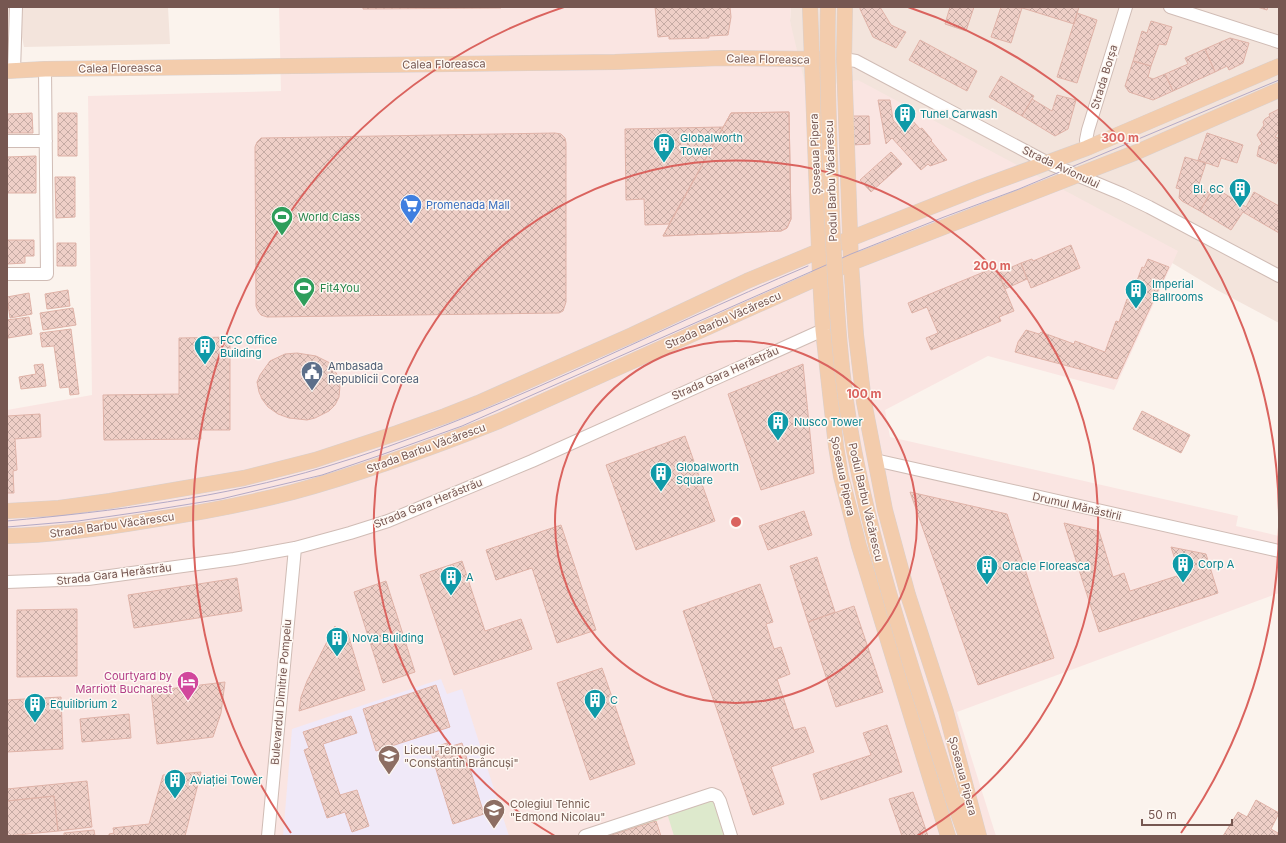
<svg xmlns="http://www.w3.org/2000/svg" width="1286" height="843" viewBox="0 0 1286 843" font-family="Inter,sans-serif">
  <defs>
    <pattern id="building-cross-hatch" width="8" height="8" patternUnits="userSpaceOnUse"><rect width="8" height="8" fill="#efcfc7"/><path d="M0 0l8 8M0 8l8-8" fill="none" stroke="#c6aba4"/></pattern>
  </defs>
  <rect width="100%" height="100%" fill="#fbf3ed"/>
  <path fill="#f3e4dc" d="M7,7h161l2,37 -146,3 -3,-15 -14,1z
    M791,7h488v316l-62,-33 -73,-44 -330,65 -24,-290z"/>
  <path fill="#fae5e2" d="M279,7h512l-1,14 16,67 52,-8 320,171 -64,139 -126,-34 -103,54 5,27 348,79 -2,10 43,10v57l-322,119 39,124h-989v-426l85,-15 -4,-299 193,-5z"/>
  <path fill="#f0e9f8" d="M441,679l6,15 15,-5 47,147h-226l9,-107z"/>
  <path fill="#dde9cc" d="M713,797l16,39h-55l-7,-23z
    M661,813l2,5 -7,3 -48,15h-14z"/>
  <path fill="url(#building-cross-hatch)" stroke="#e0b3a8" d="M363,7h138v1l-138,1z
    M655,7h75l1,10 -3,18 -19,1v2l-40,1v-3l-11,1z
    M860,7h20l11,18 15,7 -10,16 -23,-11 -13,-28z
    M950,7h24l-8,24 -21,-7z
    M1001,7l21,1 -11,35 -20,-6z
    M1019,7h60l-5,17z
    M1257,7h11l-1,3z
    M1077,13l20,7 -20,63 -20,-6z
    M1151,21l21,6 -6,18 -7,-1 -8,22 -18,-5 9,-30 5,2z
    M1230,38l19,5 -6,20 -14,7 -2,-4 -12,6 -10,-23z
    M920,40l57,31 -10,20 -58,-31z
    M1205,49l10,23 -42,19 -8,-17 23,-10 -3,-6z
    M1133,61l18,5 -3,11 5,2 12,-5 8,17 -20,9 -24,-8 -4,-6z
    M1001,76l33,20 -12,20 -33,-19z
    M1057,95l19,5 -8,29 -13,7 -33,-20 10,-17 20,12z
    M878,100h12l3,20 8,9 11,-9 8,9 2,-1 10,12 -1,1 16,19 -17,6 -2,-2 -7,6 -29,-32 -6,6z
    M1279,109v22l-4,6 4,1v19l-3,7 -19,-8 2,-10 3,-2 -5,-9 7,-10 -1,-3 2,-3 5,-3 -1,-2z
    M789,112l2,107 -4,9 -6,3 -118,5 68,-123z
    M789,112l2,107 -4,9 -6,3 -118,5 68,-123z
    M32,113l1,20h-26v-19z
    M58,113h19v43h-19z
    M850,116h19l1,28 -18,1z
    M723,127l-54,97 -24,1 -1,-26 -18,1 -1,-71z
    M555,133l6,1 4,4 1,5v159l-3,9 -4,2 -292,4 -6,-2 -3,-4 -2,-5 -1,-159 2,-5 4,-4z
    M1207,133l36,12 -6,18 -16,-5 -3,9 -20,-7z
    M891,152l11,12 -31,28 -11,-12z
    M36,156v37h-29v-36z
    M1185,157l21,6 -8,24 12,6 -10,18 -18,-10 -3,-3 1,-9 -4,-1z
    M55,177h20v40l-19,1z
    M1214,187l32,20 8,-15 25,14v27l-36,-21 -12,18 -31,-19z
    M7,240h27v16h-9v7l-18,1z
    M57,243h19v23h-19z
    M1071,245l9,23 -49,20 -10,-25 11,-4 1,2z
    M1148,259l21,8 -52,112 -102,-27 3,-10 8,-12 13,4 2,-2 33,12 1,-3 30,11 11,-31 3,1 8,-23 3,1 12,-33 2,1z
    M1021,263l6,16 -22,10 -7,-16z
    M996,267l18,44 -15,6 2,4 -70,29 -5,-12 12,-5 -11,-26 -15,6 -4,-10z
    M68,290l2,16 -23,3 -2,-15z
    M29,293l3,21 -22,4 -3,-21z
    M73,308l3,17 -33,5 -3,-17z
    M29,317l3,17 -24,4 -1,-18z
    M71,329l8,65 -9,1 -1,-8 -9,1 -6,-42 -12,1 -2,-14z
    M230,337v93h-29v9l-97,1 -1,-45 76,-1v-56z
    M297,353l19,3 14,7 8,13 2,10 -1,11 -4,8 -6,6 -14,7 -8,2 -18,-2 -11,-4 -10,-7 -6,-8 -3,-7 -2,-10 3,-7 10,-14 15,-7z
    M43,364l3,22 -25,3 -2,-12 17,-3 -2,-9z
    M803,364l11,109 -53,17 -33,-96z
    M1142,411l48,24 -9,18 -48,-24z
    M40,414l1,23 -26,2 2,31 -4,1 1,22h-7v-77z
    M685,436l30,85 -79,29 -30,-85z
    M910,492l97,22 47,144 -76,27z
    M804,511l8,24 -44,15 -9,-24z
    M1064,523l35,8 14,46 11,-4 6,18 50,-16 -9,-28 35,7 12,39 -119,39z
    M561,525l35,105 -39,13 -25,-75 -36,12 -10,-30z
    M817,557l18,55 -27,10 -18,-56z
    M462,561l23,70 36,-12 11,30 -78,26 -34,-100z
    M237,578l5,33 -108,17 -6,-33z
    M386,581l29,91 -32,11 -29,-91z
    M760,584l13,38 -7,2 8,25 7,-2 9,27 -13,5 17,51 11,-3 9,25 -43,15 13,37 -31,11 -70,-204z
    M854,606l29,86 -47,15 -28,-85z
    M77,609v67l-60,1v-67z
    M335,626l2,8 10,-3 18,59 -66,21 2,-14 6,-16z
    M602,668l33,96 -45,16 -33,-97z
    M225,682l-4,31 -8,24 -56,7 -6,-53z
    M436,685l14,42 -74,24 -13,-42z
    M61,697l2,52 -56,3v-52z
    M129,714l2,24 -49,4 -2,-23z
    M351,716l6,17 -34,11 17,51 17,-5 12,36 -17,6 -7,-20 -18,6 -23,-68 5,-2 -6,-16z
    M887,725l15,47 -81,28 -8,-26 58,-19 -8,-22z
    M447,743l2,4 13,-4 22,71 -31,10 -22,-71 11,-3 -1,-5z
    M201,772l-16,64h-76v-2l5,-1 -1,-5 36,-4 14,-49z
    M87,781l5,46 -34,4 -4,-35 -47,5v-12z
    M913,792l15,44h-26l-13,-37z
    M54,796l4,35 -51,5v-35z
    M1256,800l23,13 -8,16 7,4 -1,3h-54l15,-24 9,5z
    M656,821l5,15h-53z
    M94,830l1,6h-31v-3z"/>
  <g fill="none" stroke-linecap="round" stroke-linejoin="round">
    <g stroke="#d0bcb5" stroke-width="14">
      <path id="minor" d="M1170,7l109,35
        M844,59l12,2 192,102 74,31 27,13 130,69
        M14,71l2,-64
        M7,141h39
        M1087,148l-1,-8 2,-10 38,-123
        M7,274h40l-2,-205
        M875,460l404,91
        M7,582l81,-3 146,-20 61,-11 55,-15 38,-12 144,-60 291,-131
        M268,836l27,-288
        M585,836l127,-42 5,2 3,5 11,35"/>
    </g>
    <g stroke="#d9d0ce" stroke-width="16">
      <path id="major" d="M810,7l10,269 3,54 13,116 5,30 18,70 89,290
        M845,7l-1,52 7,204 5,72 8,67 21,108 23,85 38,117 33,124
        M7,71l38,-2 570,-7 106,-4 100,1
        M7,511l52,-3 51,-7 134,-23 71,-18 82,-27 48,-17 33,-13 154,-68 115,-54 72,-30 162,-64 106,-39 192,-82
        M7,536c48,-1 97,-8 144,-16 48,-7 95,-16 142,-28 70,-19 138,-44 206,-71l352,-158 286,-111 142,-62
        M952,796l14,40"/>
    </g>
    <use href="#minor" stroke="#fff" stroke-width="12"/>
    <use href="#major" stroke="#f3ccac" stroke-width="15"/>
    <path stroke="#b4aac6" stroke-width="1" d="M7,521c107,-10 215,-23 318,-54 168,-50 323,-134 483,-201
      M7,527l71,-6 69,-10 74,-12 101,-24 56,-19 84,-30 389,-172 93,-37 75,-28 260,-109"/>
    <g stroke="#d9d0ce" stroke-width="16" stroke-linecap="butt">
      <path id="major-bridge" d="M828,7c-2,70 2,140 4,210 4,78 7,156 22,233 23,118 62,231 98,346"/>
    </g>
    <use href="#major-bridge" stroke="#f3ccac" stroke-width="15"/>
  </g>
  <g fill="none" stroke="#da635e" stroke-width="2">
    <circle cx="736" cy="522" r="181"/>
    <path d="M555 836A362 362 0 1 1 917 836"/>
    <path d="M1279 527A543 543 0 0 1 1181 833M291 833A543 543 0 0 1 564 7M908 7A543 543 0 0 1 1279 517"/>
  </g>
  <defs>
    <g id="building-pin" transform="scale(1.15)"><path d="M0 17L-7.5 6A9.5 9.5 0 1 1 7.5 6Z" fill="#0f9aa8" stroke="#fef8f3"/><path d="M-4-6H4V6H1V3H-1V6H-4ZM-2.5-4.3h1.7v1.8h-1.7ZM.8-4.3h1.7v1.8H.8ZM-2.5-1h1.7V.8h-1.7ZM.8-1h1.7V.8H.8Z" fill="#fff"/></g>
    <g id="supermarket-pin" transform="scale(1.15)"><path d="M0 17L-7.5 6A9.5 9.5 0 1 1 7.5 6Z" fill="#3f7fe0" stroke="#fef8f3"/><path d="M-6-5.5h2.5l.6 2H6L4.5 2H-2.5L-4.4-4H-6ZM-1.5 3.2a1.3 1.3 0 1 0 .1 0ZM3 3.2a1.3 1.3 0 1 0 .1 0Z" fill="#fff"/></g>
    <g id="stadium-pin" transform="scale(1.15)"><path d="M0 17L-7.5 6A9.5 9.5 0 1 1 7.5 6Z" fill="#2e9e5b" stroke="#fef8f3"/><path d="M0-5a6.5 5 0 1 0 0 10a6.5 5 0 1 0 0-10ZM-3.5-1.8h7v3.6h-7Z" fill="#fff"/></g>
    <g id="civic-pin" transform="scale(1.15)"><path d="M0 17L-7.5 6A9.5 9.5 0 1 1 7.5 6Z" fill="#5c6f8a" stroke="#fef8f3"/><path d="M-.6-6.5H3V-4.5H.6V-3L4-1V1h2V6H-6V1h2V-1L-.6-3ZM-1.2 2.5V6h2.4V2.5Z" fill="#fff"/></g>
    <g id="hotel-pin" transform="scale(1.15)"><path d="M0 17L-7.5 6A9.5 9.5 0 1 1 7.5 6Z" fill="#d1479c" stroke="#fef8f3"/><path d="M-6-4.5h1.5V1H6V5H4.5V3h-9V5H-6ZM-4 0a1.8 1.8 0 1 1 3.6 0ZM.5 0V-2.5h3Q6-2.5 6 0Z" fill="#fff"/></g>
    <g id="school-pin" transform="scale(1.15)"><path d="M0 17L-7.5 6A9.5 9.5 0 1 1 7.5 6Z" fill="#8d6e63" stroke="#fef8f3"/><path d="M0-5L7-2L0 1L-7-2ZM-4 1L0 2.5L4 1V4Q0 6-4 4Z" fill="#fff"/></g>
  </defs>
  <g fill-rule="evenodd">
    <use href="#building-pin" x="905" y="114"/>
    <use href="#building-pin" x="664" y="144"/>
    <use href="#building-pin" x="1240" y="189"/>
    <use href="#supermarket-pin" x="411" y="205"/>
    <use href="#stadium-pin" x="282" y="217"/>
    <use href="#stadium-pin" x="304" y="288"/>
    <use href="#building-pin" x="1136" y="290"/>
    <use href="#building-pin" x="205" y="346"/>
    <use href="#civic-pin" x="312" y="372"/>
    <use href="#building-pin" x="778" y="422"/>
    <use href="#building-pin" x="661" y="473"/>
    <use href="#building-pin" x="1183" y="564"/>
    <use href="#building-pin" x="987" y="566"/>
    <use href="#building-pin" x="451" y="577"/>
    <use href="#building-pin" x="337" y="638"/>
    <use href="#hotel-pin" x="188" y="682"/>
    <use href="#building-pin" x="595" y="700"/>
    <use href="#building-pin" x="35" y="704"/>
    <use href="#school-pin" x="389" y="756"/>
    <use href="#building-pin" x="175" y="780"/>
    <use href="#school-pin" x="494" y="810"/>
  </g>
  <g text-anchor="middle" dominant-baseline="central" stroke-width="3" stroke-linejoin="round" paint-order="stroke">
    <g font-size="11" fill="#765751" stroke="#fef8f3">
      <text transform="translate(768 59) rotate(1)">Calea Floreasca</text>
      <text transform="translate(444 64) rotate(-1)">Calea Floreasca</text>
      <text transform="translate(120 68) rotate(-1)">Calea Floreasca</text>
      <text transform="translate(1104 77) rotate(-73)">Strada Borșa</text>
      <text transform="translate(815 154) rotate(-92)">Șoseaua Pipera</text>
      <text transform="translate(1061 167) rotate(25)">Strada Avionului</text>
      <text transform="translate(831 181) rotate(-92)">Podul Barbu Văcărescu</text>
      <text transform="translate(723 320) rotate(-24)">Strada Barbu Văcărescu</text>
      <text transform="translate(725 373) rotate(-24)">Strada Gara Herăstrău</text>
      <text transform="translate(426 448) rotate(-20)">Strada Barbu Văcărescu</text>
      <text transform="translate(843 476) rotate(78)">Șoseaua Pipera</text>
      <text transform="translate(866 502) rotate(77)">Podul Barbu Văcărescu</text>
      <text transform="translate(428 503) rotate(-22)">Strada Gara Herăstrău</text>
      <text transform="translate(1077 506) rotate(13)">Drumul Mănăstirii</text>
      <text transform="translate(112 525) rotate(-8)">Strada Barbu Văcărescu</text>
      <text transform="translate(114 574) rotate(-7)">Strada Gara Herăstrău</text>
      <text transform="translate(281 692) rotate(-85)">Bulevardul Dimitrie Pompeiu</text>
      <text transform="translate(963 776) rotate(75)">Șoseaua Pipera</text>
    </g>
    <g font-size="11" fill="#0d838f" stroke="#fef8f3" text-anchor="start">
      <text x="920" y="114">Tunel Carwash</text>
      <text x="680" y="138">Globalworth<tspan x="680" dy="13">Tower</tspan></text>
      <text x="1224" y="189" text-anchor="end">Bl. 6C</text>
      <text x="1152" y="284">Imperial<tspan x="1152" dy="13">Ballrooms</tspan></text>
      <text x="220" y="340">FCC Office<tspan x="220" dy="13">Building</tspan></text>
      <text x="794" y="422">Nusco Tower</text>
      <text x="676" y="467">Globalworth<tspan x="676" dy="13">Square</tspan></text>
      <text x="1198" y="564">Corp A</text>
      <text x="1002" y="566">Oracle Floreasca</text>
      <text x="466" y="577">A</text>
      <text x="352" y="638">Nova Building</text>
      <text x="610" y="700">C</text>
      <text x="50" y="704">Equilibrium 2</text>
      <text x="190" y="780">Aviației Tower</text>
    </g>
    <g font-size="11" fill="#366cbe" stroke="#fef8f3" text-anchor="start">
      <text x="426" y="205">Promenada Mall</text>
    </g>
    <g font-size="11" fill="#27864d" stroke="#fef8f3" text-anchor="start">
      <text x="298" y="217">World Class</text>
      <text x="320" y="288">Fit4You</text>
    </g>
    <g font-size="11" fill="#4e5e75" stroke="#fef8f3" text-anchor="start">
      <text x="328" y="366">Ambasada<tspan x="328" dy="13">Republicii Coreea</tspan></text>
    </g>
    <g font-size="11" fill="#b23c85" stroke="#fef8f3" text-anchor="end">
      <text x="172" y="676">Courtyard by<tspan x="172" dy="13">Marriott Bucharest</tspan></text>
    </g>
    <g font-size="11" fill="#785e54" stroke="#fef8f3" text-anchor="start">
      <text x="404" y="750">Liceul Tehnologic<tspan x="404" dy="13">"Constantin Brâncuși"</tspan></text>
      <text x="510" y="804">Colegiul Tehnic<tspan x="510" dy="13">"Edmond Nicolau"</tspan></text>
    </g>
  </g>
  <circle cx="736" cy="522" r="6" fill="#da635e" stroke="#fef8f3" stroke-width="2"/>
  <g font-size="12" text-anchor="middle" font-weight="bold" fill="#da635e" stroke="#fef8f3" stroke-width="3" stroke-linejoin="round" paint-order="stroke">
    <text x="1120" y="142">300 m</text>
    <text x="992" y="270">200 m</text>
    <text x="864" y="398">100 m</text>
  </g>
  <rect width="1286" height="843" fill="none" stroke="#765751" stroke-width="16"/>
  <path d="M1142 819v6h90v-6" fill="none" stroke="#765751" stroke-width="2"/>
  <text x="1148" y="819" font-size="12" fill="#765751" stroke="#fef8f3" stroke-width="3" paint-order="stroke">50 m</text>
</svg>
